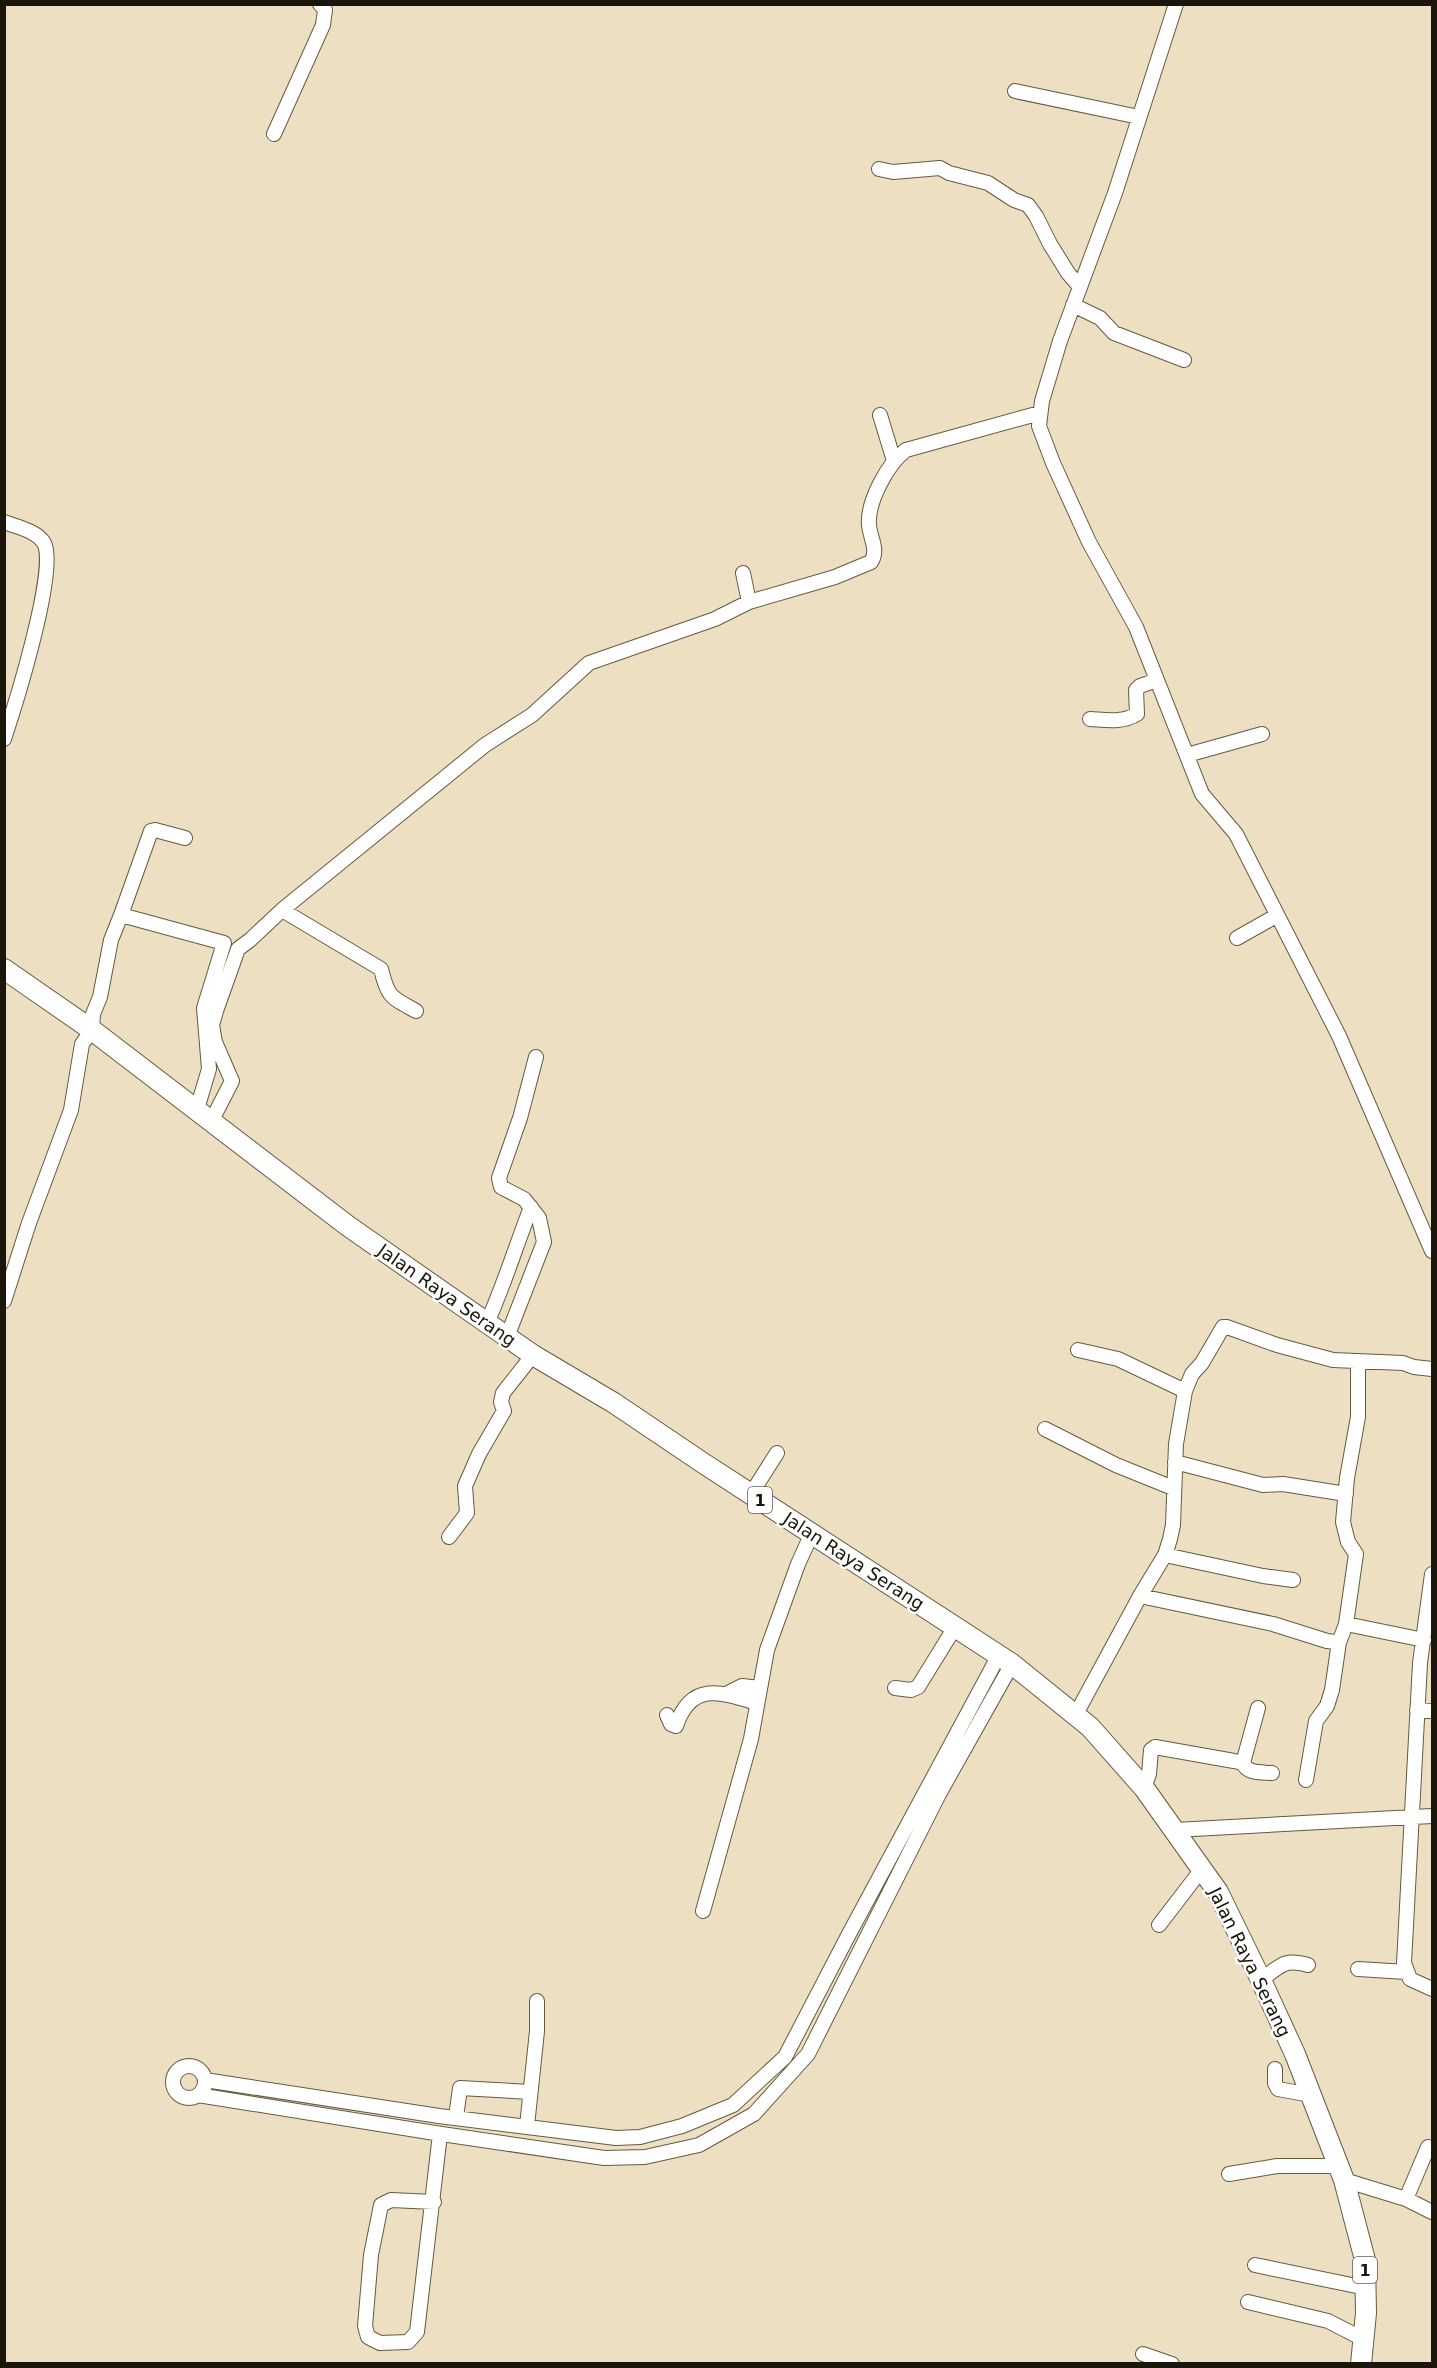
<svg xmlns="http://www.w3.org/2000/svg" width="1437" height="2368" viewBox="0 0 1437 2368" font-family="'DejaVu Sans',sans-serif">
  <rect width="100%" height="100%" fill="#eddfc2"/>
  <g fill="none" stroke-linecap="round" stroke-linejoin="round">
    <g stroke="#655a40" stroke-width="16">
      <path id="minor" d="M1176,4l-61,189 -55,148 -18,60 -3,25 14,37 36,79 47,85 66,167 34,40 103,202 93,215
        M1015,91l124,26
        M274,134l49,-109 2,-15 -5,-6
        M879,169l14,3 47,-4 9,5 39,10 26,17 14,5 8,11 14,28 18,29 12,14
        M1073,305l27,13 14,15 70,27
        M880,415l14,46
        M4,522c13,5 33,9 40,21 14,26 -29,163 -40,196
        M743,573l6,29
        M1090,719c17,1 32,4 47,-5l-1,-24 4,-4 17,-6
        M1187,755l75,-21
        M282,910l99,59c7,29 10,28 35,42
        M121,915l30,-84 4,-1 30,8
        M1237,938l39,-22
        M212,1120l20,-39 -17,-39 -3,-17 4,-14 22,-62 12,-9 32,-30 203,-165 47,-30 57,-52 126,-44 34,-17 86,-25 36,-15c8,-12 -1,-24 -2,-37 -2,-23 19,-62 37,-75l134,-37
        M4,1301l25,-78 42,-113 11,-66 10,-14 1,-16 7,-17 11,-57 10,-25 103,28 -20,65 5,61 -12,40
        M487,1323c17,-38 29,-77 44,-116
        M507,1337l37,-95 -5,-24 -15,-19 -23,-12 -2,-9 21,-60 16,-61
        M1078,1350l40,9 67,32
        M1045,1429l71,36 57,23
        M1175,1462l88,23 20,-1 63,10
        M751,1494l26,-41
        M449,1537l18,-24 -2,-27 14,-32 25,-43 -3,-9 2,-9 30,-38
        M1165,1555l98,21 30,4
        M1432,1574l-12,89 -16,300 6,16 22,10
        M1140,1596l25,-41 5,-16 3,-14 3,-81 9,-53 7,-17 10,-11 21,-36h4l50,18 56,15 70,3 11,4 18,2
        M1346,1624l78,16
        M895,1688l16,2 7,-3 37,-60
        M726,1694l16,-8 18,2
        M1417,1710l15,1
        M1076,1714l64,-118 133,28 54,17 9,1 4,-2 6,-16 10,-70 -8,-12 -5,-20 4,-44 11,-61v-55
        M667,1715l4,9 5,2c15,-45 45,-34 81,-23
        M1243,1763l15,-55
        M1306,1780l10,-59 11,-15 5,-16 7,-48
        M1144,1788l5,-14 2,-24 4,-3 79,14 9,2c4,11 19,9 29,10
        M1175,1830l257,-14
        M703,1911l48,-172 16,-89 31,-86 14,-31
        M1159,1925l43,-56
        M1358,1969l48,3
        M1261,1980c20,-14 22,-22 47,-15
        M173 2082a16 16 0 1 1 32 0a16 16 0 1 1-32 0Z
        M1275,2069v14l3,6 33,6
        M205,2080l234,36 177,22 24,-1 42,-11 51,-21 52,-48 64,-123 150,-279
        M198,2095l237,38 169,25 41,-1 54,-12 55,-31 54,-60 131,-260 73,-130
        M456,2117l4,-29 70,4
        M527,2126l10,-95v-30
        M1229,2174l48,-8h62
        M1344,2180l62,19 26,13
        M1406,2199l22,-52
        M434,2202l-43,-2 -10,5 -10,50 -6,71 3,11 12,6 28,-1 9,-10 23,-198
        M1255,2265l111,23
        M1248,2302l80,19 35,18
        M1143,2354l29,10"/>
    </g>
    <g stroke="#655a40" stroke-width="22">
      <path id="highway" d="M4,969l88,61 256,196 185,129 81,48 89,60 309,201 78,63 54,61 74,104 43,88 34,74 49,126 21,80 1,53 -5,51"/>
    </g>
    <use href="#minor" stroke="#fff" stroke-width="14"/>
    <use href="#highway" stroke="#fff" stroke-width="20"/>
  </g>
  <g text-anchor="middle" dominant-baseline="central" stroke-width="5" stroke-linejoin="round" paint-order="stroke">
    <g fill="#fff" stroke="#5f5c55" stroke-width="1.5">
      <rect x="748" y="1487" width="24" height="26" rx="4.5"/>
      <rect x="1353" y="2257" width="24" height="26" rx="4.5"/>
    </g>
    <g font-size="16" font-weight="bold" fill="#1b160c">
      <text x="760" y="1500">1</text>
      <text x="1365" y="2270">1</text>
    </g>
    <g font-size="18" fill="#1b160c" stroke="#fff">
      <text transform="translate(447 1295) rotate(35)">Jalan Raya Serang</text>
      <text transform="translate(854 1561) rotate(33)">Jalan Raya Serang</text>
      <text transform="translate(1250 1962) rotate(64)">Jalan Raya Serang</text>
    </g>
  </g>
  <rect width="1437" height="2368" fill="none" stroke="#1b160c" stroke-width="12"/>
</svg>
